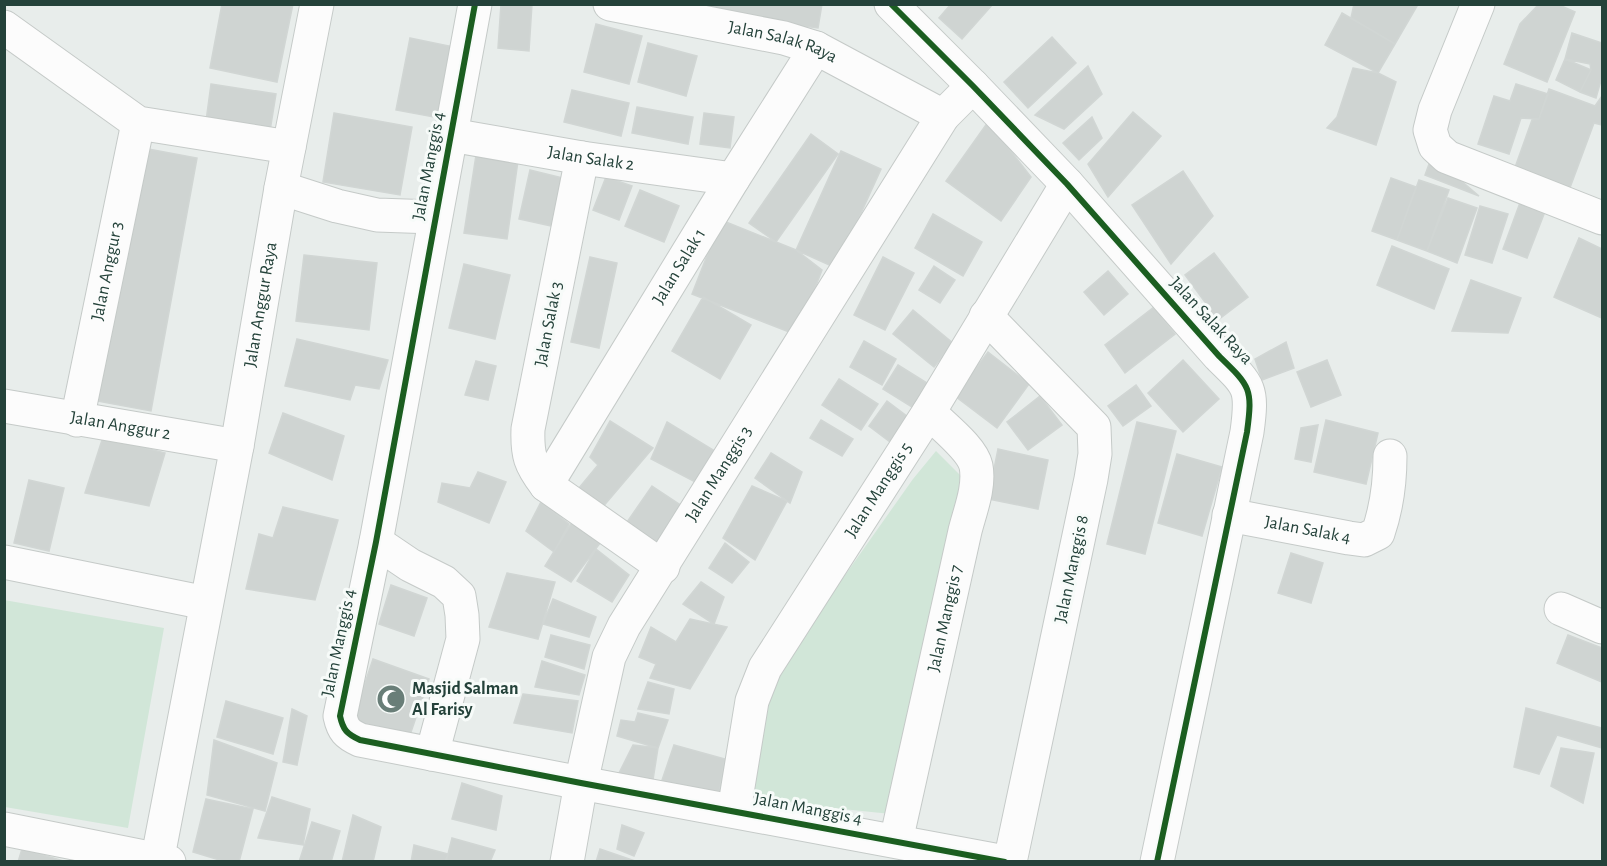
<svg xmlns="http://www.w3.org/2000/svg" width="1607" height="866" viewBox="0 0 1607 866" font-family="'Alegreya Sans',sans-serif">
  <rect width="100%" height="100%" fill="#e8edeb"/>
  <path fill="#d1e6d8" d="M936,451l28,28 -73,335 -145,-15 22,-109 27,-44 118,-167z
    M4,600l160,28 -36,200 -123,-21z"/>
  <path fill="#cfd4d2" stroke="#d1d6d4" stroke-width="1.5" d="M222,4h71l-16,78 -67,-14z
    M501,4h31l-3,47 -31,-3z
    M690,4h132l-4,24 -128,-17z
    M951,4h42l-31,35 -23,-21z
    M1354,4h61l2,2 -22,38 -44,-26z
    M1539,4h18l18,8 -28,70 -43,-18 16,-40z
    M1342,13l53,31 -17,29 -53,-28z
    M596,24l46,12 -13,48 -45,-12z
    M1572,33l30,10v34l-6,21 -16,-6 11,-22 -1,-6 -25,-5z
    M1052,37l24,26 -48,45 -24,-26z
    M410,38l44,9 -15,71 -43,-8z
    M648,43l49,13 -11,40 -48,-14z
    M1565,59l26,11 -11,22 -24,-12z
    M1088,66l14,28 -38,35 -29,-14z
    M1353,68l25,5 18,9 -20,63 -49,-17 10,-11z
    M211,84l65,10 -6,37 -64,-10z
    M1516,84l32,10 -9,25 -18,-1 -12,36 -31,-10 16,-48 16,5z
    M1549,89l46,17 7,-10v29l-8,-2 -26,70 -55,-20 19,-53 7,-1z
    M572,90l57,13 -8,33 -57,-14z
    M637,107l56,10 -5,27 -56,-11z
    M1133,112l28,24 -53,61 -20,-33z
    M334,113l78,14 -12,68 -77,-13z
    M704,113l30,4 -4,31 -30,-4z
    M1092,117l10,21 -23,22 -16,-17z
    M988,122l43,55 -30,44 -55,-40z
    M811,134l27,20 -62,88 -27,-19z
    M143,148l54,10 -46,253 -54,-10z
    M841,151l40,18 -45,99 -40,-18z
    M476,155l42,6 -11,78 -43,-6z
    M1432,156l47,40 -54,-21z
    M530,170l37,9 -11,48 -37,-8z
    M1183,171l30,45 -42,48 -39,-59z
    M606,177l26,9 -13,34 -26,-10z
    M1391,178l25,9 -19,53 -25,-9z
    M1419,180l30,10 -22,61 -30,-11z
    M640,190l39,16 -15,36 -39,-16z
    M1448,198l29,10 -20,55 -30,-12z
    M1521,200l25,9 -19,49 -24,-9z
    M1480,206l28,8 -16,49 -27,-8z
    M933,214l49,28 -19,34 -48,-28z
    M721,220l75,30 26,20 -25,65 -105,-41z
    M1579,238l23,11v69l-48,-21z
    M1392,246l57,23 -15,40 -57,-24z
    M1214,253l34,44 -30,23 -33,-45z
    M304,255l73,8 -8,67 -73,-9z
    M590,257l27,6 -18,85 -28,-6z
    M883,257l31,16 -29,57 -31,-15z
    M464,264l46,11 -15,64 -46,-11z
    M934,266l21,14 -15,23 -21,-13z
    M1108,271l20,23 -24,21 -20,-23z
    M1471,280l50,18 -13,35 -56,-2z
    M703,297l48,28 -31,54 -48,-28z
    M1154,307l21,27 -50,39 -20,-28z
    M913,310l40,33 -19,24 -41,-33z
    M297,339l91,21 -9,29 -24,-4 -5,15 -65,-14z
    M864,341l32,18 -14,26 -32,-18z
    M1286,342l8,26 -32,12 -7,-21z
    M988,352l41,32 -32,44 -42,-32z
    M1183,360l36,39 -36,33 -35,-39z
    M1327,360l14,35 -30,12 -14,-35z
    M476,361l20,5 -8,34 -23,-5z
    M898,365l37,23 -15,24 -37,-23z
    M839,379l39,25 -17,26 -39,-25z
    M1136,385l15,21 -28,20 -15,-20z
    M1040,396l22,29 -34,25 -21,-28z
    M887,401l25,19 -18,25 -25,-19z
    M283,413l61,23 -12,44 -63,-27z
    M821,420l32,19 -11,17 -32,-18z
    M1326,420l52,13 -12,51 -52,-12z
    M610,421l43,27 -52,61 -27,-15 24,-29 -8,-8z
    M667,422l56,34 -18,31 -54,-28z
    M1137,422l39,9 -31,123 -38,-10z
    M1318,425l-7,37 -16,-3 6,-31z
    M103,437l62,16 -16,53 -64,-13z
    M998,449l50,11 -10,49 -50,-10z
    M771,453l31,19 -12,31 -35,-25z
    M1177,454l45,13 -20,69 -44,-13z
    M478,472l28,10 -17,41 -51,-21 4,-19 28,5z
    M29,480l35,8 -15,63 -35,-8z
    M652,486l30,20 -24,37 -33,-18z
    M752,486l35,15 -32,59 -32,-22z
    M541,502l28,22 -15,28 -28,-21z
    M283,507l55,13 -23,80 -69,-11 13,-55 14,4z
    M576,516l27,23 -32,43 -26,-16z
    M725,543l24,19 -17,21 -23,-15z
    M596,549l33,26 -17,27 -35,-21z
    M1291,553l32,10 -12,40 -33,-10z
    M507,573l48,9 -17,57 -49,-12z
    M701,582l23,15 -10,27 -31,-20z
    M391,585l36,13 -13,38 -35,-12z
    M553,599l43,18 -7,20 -46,-13z
    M690,619l37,8 -37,62 -40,-11 6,-14 -17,-7 12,-30 25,15z
    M551,635l39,10 -6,24 -39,-12z
    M1568,635l34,13v34l-45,-19z
    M373,659l56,20 -20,59 -56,-19z
    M542,661l43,14 -6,20 -44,-8z
    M648,682l26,7 -5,25 -31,-5z
    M523,694l55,7 -6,32 -58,-10z
    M226,701l57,17 -10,36 -56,-17z
    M1526,708l76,20v20l-45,-13 -18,39 -25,-7z
    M292,709l15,7 -10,49 -14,-3z
    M638,713l30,7 -10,28 -41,-12 4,-16 14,2z
    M214,740l63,23 -12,48 -58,-16z
    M633,745l25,3 -6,38 -34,-11z
    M674,745l51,14 -8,45 -58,-15z
    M1561,748l33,5 -11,50 -32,-17z
    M462,783l40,13 -6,34 -44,-11z
    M272,797l38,12 -7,36 -45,-7z
    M206,799l47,10 -14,53h-13l-33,-10z
    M353,815l28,12 -8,35h-31z
    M312,822l28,9 -9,31h-32z
    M622,825l22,8 -10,23 -17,-7z
    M452,838l43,12 -5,12h-44z
    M414,845l34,9 -3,8h-34z
    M22,849l45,13h-49z
    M600,849l38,13h-42z"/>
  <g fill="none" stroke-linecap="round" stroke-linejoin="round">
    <g stroke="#c5cac8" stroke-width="35">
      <g id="minor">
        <path d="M475,4l-99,538 -36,174c3,14 7,18 20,24l221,43 424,79"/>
        <path id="s1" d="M610,4l174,34 32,10 127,68"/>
        <path d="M891,4l82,82 94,98 152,172c31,30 34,32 28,76l-90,430"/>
        <path d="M1478,4l-43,106 -5,20 5,16 12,11 155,61"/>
        <path d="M4,27l134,96 151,24"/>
        <path id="s2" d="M451,135l131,23 151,21"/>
        <path d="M582,158l-54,271c-1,26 2,35 18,56l117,82"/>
        <path d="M281,188l56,18 40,9 57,2"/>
        <path d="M986,316l108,111 1,27 -4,25 -81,383"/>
        <path id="s3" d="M4,406l233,40"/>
        <path id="s4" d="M77,420l61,-297"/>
        <path id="s5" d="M546,485l187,-306 83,-131"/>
        <path id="s6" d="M1229,515l120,23 15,2 14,-7c9,-26 12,-50 12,-77"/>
        <path d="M376,542l34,23 34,17 15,14 3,19 1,24 -31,115"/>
        <path d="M4,562l202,41"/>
        <path d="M1561,609l41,18"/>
        <path id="s7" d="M734,811l18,-110 13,-33 164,-256 138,-228"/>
        <path d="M4,829l165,33"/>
        <path id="s8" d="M896,841l69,-310c5,-20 15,-44 11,-65 -4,-18 -34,-40 -47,-54"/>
        <path id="s9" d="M157,862l80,-416 44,-258 36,-184"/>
        <path id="s10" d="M567,862l14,-79 28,-126 15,-31 319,-510 30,-30"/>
      </g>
    </g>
    <use href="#minor" stroke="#fcfcfc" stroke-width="33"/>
    <g stroke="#f7fbf9" stroke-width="10">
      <path id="cycleway" d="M475,4l-99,538 -36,174c3,14 7,18 20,24l221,43 424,79
        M891,4l82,82 94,98 152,172c31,30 34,32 28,76l-90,430"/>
    </g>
    <use href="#cycleway" stroke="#1b5e20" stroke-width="6"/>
  </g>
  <defs>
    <g id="mosque-disc" transform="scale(1.5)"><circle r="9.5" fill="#697e78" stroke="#f7fbf9"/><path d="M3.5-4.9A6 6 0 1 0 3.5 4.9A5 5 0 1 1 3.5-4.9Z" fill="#fff"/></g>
  </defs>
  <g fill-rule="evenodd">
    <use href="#mosque-disc" x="391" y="699"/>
  </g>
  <g text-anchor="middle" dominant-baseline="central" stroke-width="6" stroke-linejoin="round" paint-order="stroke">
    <g font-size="18" fill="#24423a" stroke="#f7fbf9">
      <text stroke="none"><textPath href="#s1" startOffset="177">Jalan Salak Raya</textPath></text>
      <text stroke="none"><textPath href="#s2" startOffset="142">Jalan Salak 2</textPath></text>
      <text transform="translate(429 166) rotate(-79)">Jalan Manggis 4</text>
      <text stroke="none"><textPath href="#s5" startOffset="256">Jalan Salak 1</textPath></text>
      <text stroke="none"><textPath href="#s4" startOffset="152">Jalan Anggur 3</textPath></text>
      <text stroke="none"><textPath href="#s9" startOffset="567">Jalan Anggur Raya</textPath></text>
      <text transform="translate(1211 321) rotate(47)">Jalan Salak Raya</text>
      <text transform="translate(549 324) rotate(-79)">Jalan Salak 3</text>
      <text stroke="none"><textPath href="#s3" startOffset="118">Jalan Anggur 2</textPath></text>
      <text stroke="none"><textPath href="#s10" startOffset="423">Jalan Manggis 3</textPath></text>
      <text stroke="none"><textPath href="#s7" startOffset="358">Jalan Manggis 5</textPath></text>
      <text stroke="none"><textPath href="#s6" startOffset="80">Jalan Salak 4</textPath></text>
      <text transform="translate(1072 569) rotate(-78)">Jalan Manggis 8</text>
      <text stroke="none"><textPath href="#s8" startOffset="228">Jalan Manggis 7</textPath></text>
      <text transform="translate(339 643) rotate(-78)">Jalan Manggis 4</text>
      <text transform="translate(808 809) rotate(11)">Jalan Manggis 4</text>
    </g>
    <g font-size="18" font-weight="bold" fill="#24423a" stroke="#f7fbf9" text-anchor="start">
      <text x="412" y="689">Masjid Salman<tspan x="412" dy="21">Al Farisy</tspan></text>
    </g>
  </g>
  <rect width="1607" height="866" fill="none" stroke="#24423a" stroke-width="12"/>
</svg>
